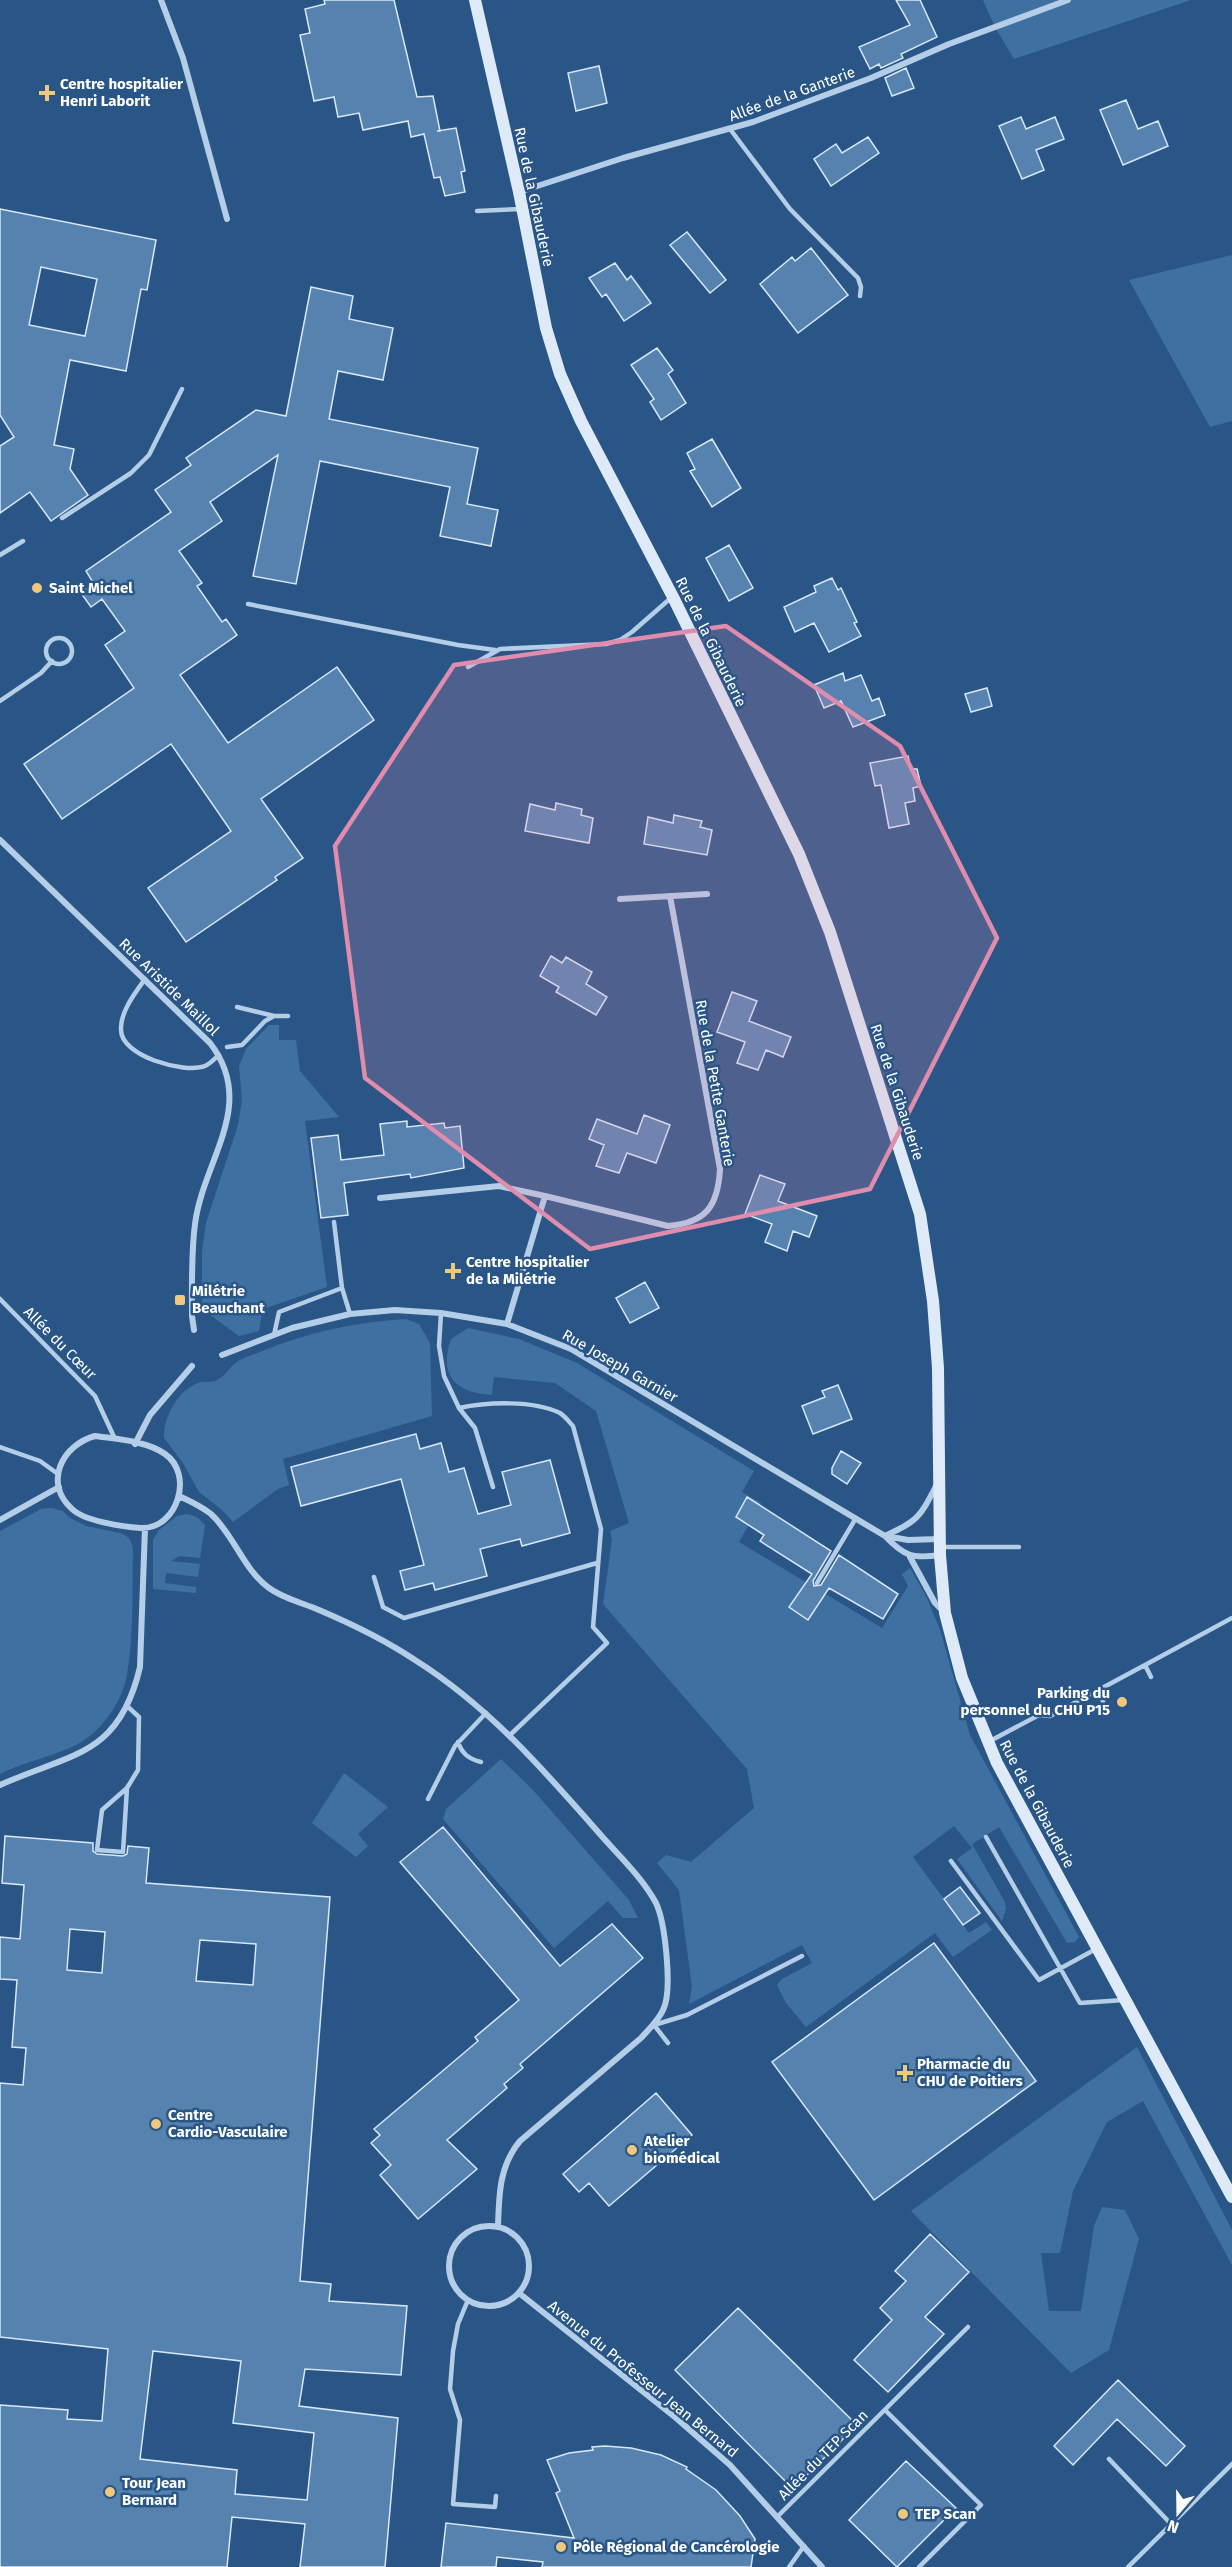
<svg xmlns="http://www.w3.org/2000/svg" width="1232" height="2567" viewBox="0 0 1232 2567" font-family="'Fira Sans',sans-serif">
  <rect width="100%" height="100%" fill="#295686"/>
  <path fill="#3e71a2" d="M983,0h208l-177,59 -19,-32z
    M1232,255v166l-22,6 -81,-147z
    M269,1025h10v15h17l4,31 39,46 -34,4 22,166 -64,22 -4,22 -20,5 -33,-24 -4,-5v-55l4,-29 32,-98 4,-25 -3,-34 7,-17z
    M406,1319l13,5 11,19 2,73 -149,43 6,26 -11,4 -45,33 -11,-12 -23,-18 -16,-29 -19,-25c-1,-20 14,-48 34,-55 6,-2 13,0 19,-3 9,-4 12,-13 20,-18 7,-5 17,-7 25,-11 47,-19 94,-29 144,-32z
    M468,1328l51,11 58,24 177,108 -12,21 19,11 -22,39 143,86 26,-42 -6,-12 8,-6 17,30 13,32 30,105 109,202 -4,5 -8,1 -68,-116 -27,17 33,58 1,7 -4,12 -45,-62 15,-11 -18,-22 -41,31 56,76 17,-11 6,8 -39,27 -18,-24 -129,94 -20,-24 -9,-18 5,-6 30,-16 -10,-18 -113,59 3,-17 -13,-97 -22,-27 9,-8 25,7 63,-54 -7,-39 -144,-165 9,-64 -2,-9 19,-8 -33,-112 -41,-28 -61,-6 -2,18c-36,-2 -54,-19 -41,-56z
    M51,1508l12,3 7,7 16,8 34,7c9,3 11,7 13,16 -1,39 1,87 -6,125 -4,27 -25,57 -49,70 -25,13 -53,17 -78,30v-243l41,-22z
    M187,1514l10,3 8,8 -5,33 -20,-2 -9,5 29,3 -2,13 -32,-4 -1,10 31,4v6l-43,-4v-49l6,-10 18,-14z
    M501,1759l32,31 96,110 9,18h-15l-15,-17 -54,47 -111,-129 3,-10z
    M344,1773l44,34 -30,27 10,12 -12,11 -44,-34z
    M1137,2047l95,183v35l-89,-164 -36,21 -34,69 -13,62h-19l8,58h32l13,-85 8,-19 23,3 14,29 -30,111 -38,23 -160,-162z"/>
  <path fill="#5682af" stroke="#d8e7f6" stroke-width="1.5" fill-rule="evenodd" d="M324,0h70l23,97 16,-1 7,35h-3l19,-3 9,43 -4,1 4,20 -20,4 -5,-19 -6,1 -10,-44 -13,3 -3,-16 -45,9 -4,-17 -21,4 -4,-20 -20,4 -14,-66 10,-2 -5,-24 20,-5z
    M896,0h24l17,37 -36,17 2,4 -22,10 -2,-4 -9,5 -11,-22 51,-22z
    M599,66l8,37 -31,8 -8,-38z
    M906,68l8,20 -22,8 -7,-18z
    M1126,100l12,29 20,-8 10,25 -45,19 -23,-55z
    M1021,117l5,12 29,-12 9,22 -28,11 8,20 -22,9 -23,-53z
    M868,137l11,16 -48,33 -17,-27 22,-15 6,9z
    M0,209l156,31 -9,50 -6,-1 -15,82 -56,-11 -16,85 20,4 -4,20 18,26 -37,26 -21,-29 -30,21v-67l14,-9 -14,-22zM41,267l56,12 -12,57 -56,-11z
    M687,232l39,48 -16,13 -40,-48z
    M811,248l37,47 -50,38 -38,-49 32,-27 3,4z
    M615,263l12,17 4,-4 20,27 -27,18 -18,-27 -4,3 -13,-19z
    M311,287l42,9 -4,23 44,9 -10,52 -45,-9 -9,48 149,29 -11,56 31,6 -7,36 -51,-10 10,-49 -130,-26 -24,123 -43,-8 25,-121 -68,47 12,19 -43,30 23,32 -5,3 25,36 4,-3 11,16 -57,40 48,68 109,-76 37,53 -113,79 42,59 -28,19 2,3 -91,62 -38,-54 83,-57 -60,-87 -109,75 -38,-55 110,-76 -29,-43 20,-14 -23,-32 -11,8 -10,-14 13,-9 -8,-13 85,-59 -16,-22 36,-25 -5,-7 70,-48 30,6z
    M657,348l16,22 -5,4 18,29 -25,17 -11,-18 4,-3 -23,-34z
    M712,439l29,49 -29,19 -22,-36 5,-2 -8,-16z
    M729,545l24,43 -24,13 -23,-43z
    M832,578l6,12 3,-2 16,34 -3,1 7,13 -32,16 -15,-29 -19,9 -11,-25 32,-15 -2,-6z
    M843,673l2,8 16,-6 11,26 7,-3 6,17 -32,12 -12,-26 -17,7 -10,-23z
    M987,688l5,18 -21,6 -6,-18z
    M908,756l3,13h6l4,17 -8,2 2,13 -10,2 4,21 -20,4 -8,-43 -6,1 -5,-23z
    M556,803l26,6 -1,6 12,3 -4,25 -64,-12 5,-27 25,6z
    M674,815l28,6 -2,6 12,3 -5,25 -63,-11 4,-27 25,6z
    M551,956l11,7 4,-6 26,15 -6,12 21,13 -11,18 -40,-23 3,-5 -19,-11z
    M732,992l25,9 -8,20 42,16 -8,20 -17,-7 -8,20 -21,-7 8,-21 -28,-10z
    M644,1115l26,10 -14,38 -29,-10 -8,20 -23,-7 8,-21 -15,-6 8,-20 40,15z
    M407,1121v6l37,-4 1,5 15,-2 4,42 -53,10 -1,-4 -66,9 4,32 -27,3 -10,-80 27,-3 3,25 43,-5 -4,-31z
    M760,1175l25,9 -7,17 39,15 -8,21 -16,-6 -6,20 -22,-9 7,-18 -27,-10z
    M645,1282l14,26 -29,15 -14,-25z
    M838,1385l14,34 -39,15 -11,-28 23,-9 -3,-6z
    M416,1434l4,15 21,-6 8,29 15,-4 14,46 33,-9 -9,-33 48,-12 20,73 -48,13 -2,-7 -40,10 7,27 -52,14 -2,-7 -28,7 -5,-19 24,-6 -23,-86 -100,27 -10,-39z
    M841,1451l20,12 -14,21 -15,-10v-6z
    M747,1497l84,54 -18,30 1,5 7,-1 18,-30 59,39 -15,25 -54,-31 -21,32 -19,-13 23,-33 -52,-33 4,-6 -28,-18z
    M443,1827l117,139 52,-42 31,34 -123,106 3,4 -19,16 3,4 -60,52 30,29 -59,50 -38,-44 11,-10 -20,-22 9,-8 -6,-6 104,-88 -3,-4 44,-37 -119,-138z
    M5,1836l88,7v8l4,3 26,2 4,-2 1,-8 21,2 -3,35 184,14 -30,384 31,3 -2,17 78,5 -6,69 -96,-6 -6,37 99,12 -13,149h-85l5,-43 -73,-7 -5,50h-227v-162l68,5 -1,9 35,2 6,-72 -108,-12v-254l23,2 3,-37 -14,-1 5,-67 -17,-1v-42l20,2 4,-54 -22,-2zM70,1929l35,3 -3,41 -35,-3zM200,1940l56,4 -3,41 -57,-4zM153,2351l88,10 -8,62 81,10 -7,67 -72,-6 2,-24 -97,-11z
    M960,1887l20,26 -17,12 -19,-26z
    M934,1943l102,138 -162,119 -102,-138z
    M656,2093l36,42 -83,71 -20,-23 -10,9 -16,-18z
    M930,2234l39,38 -44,45 19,17 -56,58 -34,-32 38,-40 -12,-12 26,-27 -11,-10z
    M738,2308l119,117 -64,64 -118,-119z
    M1118,2380l67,66 -19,20 -49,-47 -44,46 -19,-19z
    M605,2446l26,2 30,7 26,12 -1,2 30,21 24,26 15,23 -4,28h-209l1,-5 -46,-5 -1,10h-55l5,-44 128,15 -18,-45 4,-2 -13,-31 22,-7 24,-3 -1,-3z
    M906,2461l50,47 -59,59 -48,-47z"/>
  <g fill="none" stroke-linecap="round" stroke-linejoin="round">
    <path stroke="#b5cee8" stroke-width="4.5" d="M730,129l60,80 68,69 3,9 -1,9
      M477,211l45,-2
      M62,518l69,-45 18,-18 33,-66
      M0,555l23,-14
      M248,604l210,41 37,5
      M46 651a13 13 0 1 1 26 0a13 13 0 1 1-26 0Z
      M468,667l32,-18 106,-5 14,-4 12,-8 40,-35
      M0,701l41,-28 11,-12
      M145,979c-10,14 -25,33 -24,51 0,26 63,44 84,36 5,-2 10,-8 14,-11
      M237,1007l37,9h14
      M227,1047l15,-2 23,-24 9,-5
      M334,1222l8,66 8,26
      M0,1299l95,97 20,43
      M441,1313l-2,33 5,30 15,32c28,-6 74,-8 101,5 5,3 9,9 13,13l28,103 -8,98 14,16 -97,92
      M274,1335l5,-23 63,-24
      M459,1408l16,20 18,59
      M0,1447l40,14 18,13
      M940,1547h79
      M374,1577l9,30 21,11 193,-55
      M817,1583l39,-65
      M1145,1665l87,-47
      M1097,1691l6,10
      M990,1741l49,-26 11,1 95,-51 6,12
      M458,1742c4,12 11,17 23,20
      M127,1788l-4,64 -26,-2 5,-40 25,-22 11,-18 1,-53 -12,-11
      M428,1799l27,-53 31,-33
      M986,1837l94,166 44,-3
      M951,1861l88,119 57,-31
      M668,2043l-14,-18 33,-10 115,-59
      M468,2300l-10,24 -5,27 -3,38 10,31 -7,84 42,3 1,-11
      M885,2410l96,95 -62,62
      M1109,2459l62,65
      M778,2516l190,-189
      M789,2567l15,-21
      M1128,2567l104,-103"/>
    <path stroke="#b5cee8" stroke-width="6" d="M161,0l22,58 44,161
      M519,192l104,-34 130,-36 118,-44 78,-34 119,-44
      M0,840l210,203c48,62 -7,117 -15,181 -4,30 -3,62 -3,92l2,14
      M620,899l87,-5
      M380,1198l119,-12 46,10
      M507,1324l38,-128 123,30c38,-3 50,-20 52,-57l-50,-273
      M222,1355l70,-27 58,-14 45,-4 46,3 66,11 64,25 314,187c19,20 27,23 55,19
      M95,1436c21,3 52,5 70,18 29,20 13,75 -24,74 -17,-1 -57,-7 -69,-19 -29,-26 -10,-64 23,-73z
      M135,1444l15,-29 42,-49
      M179,1496c11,5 22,10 32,18 23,21 32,55 58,74 15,11 34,15 50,22 33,14 66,30 96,50 73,46 128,109 184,173 19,22 43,44 57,70 9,19 17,88 7,107 -5,11 -14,19 -22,28l-121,103c-21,25 -21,54 -22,86
      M0,1520l59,-33
      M885,1536c33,-16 34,-17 51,-50
      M886,1536l22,4 32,-1
      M910,1557l25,46 9,9
      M0,1785c71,-32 119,-28 140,-118l5,-139
      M449 2266a40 40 0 1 1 80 0a40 40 0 1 1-80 0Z
      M519,2293l157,125 54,47 92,102"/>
    <path stroke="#deeaf7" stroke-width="12" d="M475,0l44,192 27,136 14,46 21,47 92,176 126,257 31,78 90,282 13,87 5,67 2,187 5,58 17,65 35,85 235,434"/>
  </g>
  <path fill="#e08cad" fill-opacity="0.2" stroke="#e08cad" stroke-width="4.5" stroke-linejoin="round" d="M726,626l174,120 97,192 -127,251 -280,60 -225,-171 -30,-232 119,-181z"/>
  <g fill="#eec87c" stroke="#295686" stroke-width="2">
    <path d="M44 84h6v6h6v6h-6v6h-6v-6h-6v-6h6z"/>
    <circle cx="37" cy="588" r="6"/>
    <path d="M450 1262h6v6h6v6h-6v6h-6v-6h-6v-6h6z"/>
    <rect x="174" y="1294" width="12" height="12" rx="3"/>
    <circle cx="1122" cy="1702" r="6"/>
    <path d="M902 2064h6v6h6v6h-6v6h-6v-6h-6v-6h6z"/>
    <circle cx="156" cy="2124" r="6"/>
    <circle cx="632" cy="2150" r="6"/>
    <circle cx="110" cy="2492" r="6"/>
    <circle cx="903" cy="2514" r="6"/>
    <circle cx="561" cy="2547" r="6"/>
  </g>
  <g text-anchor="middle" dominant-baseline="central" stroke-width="5" stroke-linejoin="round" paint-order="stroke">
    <g font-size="15" font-weight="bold" fill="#fff" stroke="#295686" text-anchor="start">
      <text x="60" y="84">Centre hospitalier<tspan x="60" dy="17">Henri Laborit</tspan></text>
      <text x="49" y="588">Saint Michel</text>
      <text x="466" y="1262">Centre hospitalier<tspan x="466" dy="17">de la Milétrie</tspan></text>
      <text x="192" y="1291">Milétrie<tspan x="192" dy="17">Beauchant</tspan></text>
      <text x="1110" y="1693" text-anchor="end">Parking du<tspan x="1110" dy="17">personnel du CHU P15</tspan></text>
      <text x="917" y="2064">Pharmacie du<tspan x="917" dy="17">CHU de Poitiers</tspan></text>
      <text x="168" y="2115">Centre<tspan x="168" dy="17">Cardio-Vasculaire</tspan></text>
      <text x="644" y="2141">Atelier<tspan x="644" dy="17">biomédical</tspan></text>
      <text x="122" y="2483">Tour Jean<tspan x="122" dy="17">Bernard</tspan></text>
      <text x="915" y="2514">TEP Scan</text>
      <text x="573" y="2547">Pôle Régional de Cancérologie</text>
    </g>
    <g font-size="15" fill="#fff" stroke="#295686">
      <text transform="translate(792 94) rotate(-20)">Allée de la Ganterie</text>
      <text transform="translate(534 197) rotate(78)">Rue de la Gibauderie</text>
      <text transform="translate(711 642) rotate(64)">Rue de la Gibauderie</text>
      <text transform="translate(169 987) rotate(44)">Rue Aristide Maillol</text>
      <text transform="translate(715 1083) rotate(80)">Rue de la Petite Ganterie</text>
      <text transform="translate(897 1092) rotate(72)">Rue de la Gibauderie</text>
      <text transform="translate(60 1343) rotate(45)">Allée du Cœur</text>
      <text transform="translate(620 1366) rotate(30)">Rue Joseph Garnier</text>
      <text transform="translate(1037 1804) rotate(62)">Rue de la Gibauderie</text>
      <text transform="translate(643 2379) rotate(39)">Avenue du Professeur Jean Bernard</text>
      <text transform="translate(823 2455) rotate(-45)">Allée du TEP Scan</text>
    </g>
  </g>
  <g transform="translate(1178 2513) rotate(200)" stroke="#295686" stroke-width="4.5" paint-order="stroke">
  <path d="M0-4.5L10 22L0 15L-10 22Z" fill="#ffffff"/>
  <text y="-9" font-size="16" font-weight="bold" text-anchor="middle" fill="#ffffff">N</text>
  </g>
</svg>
